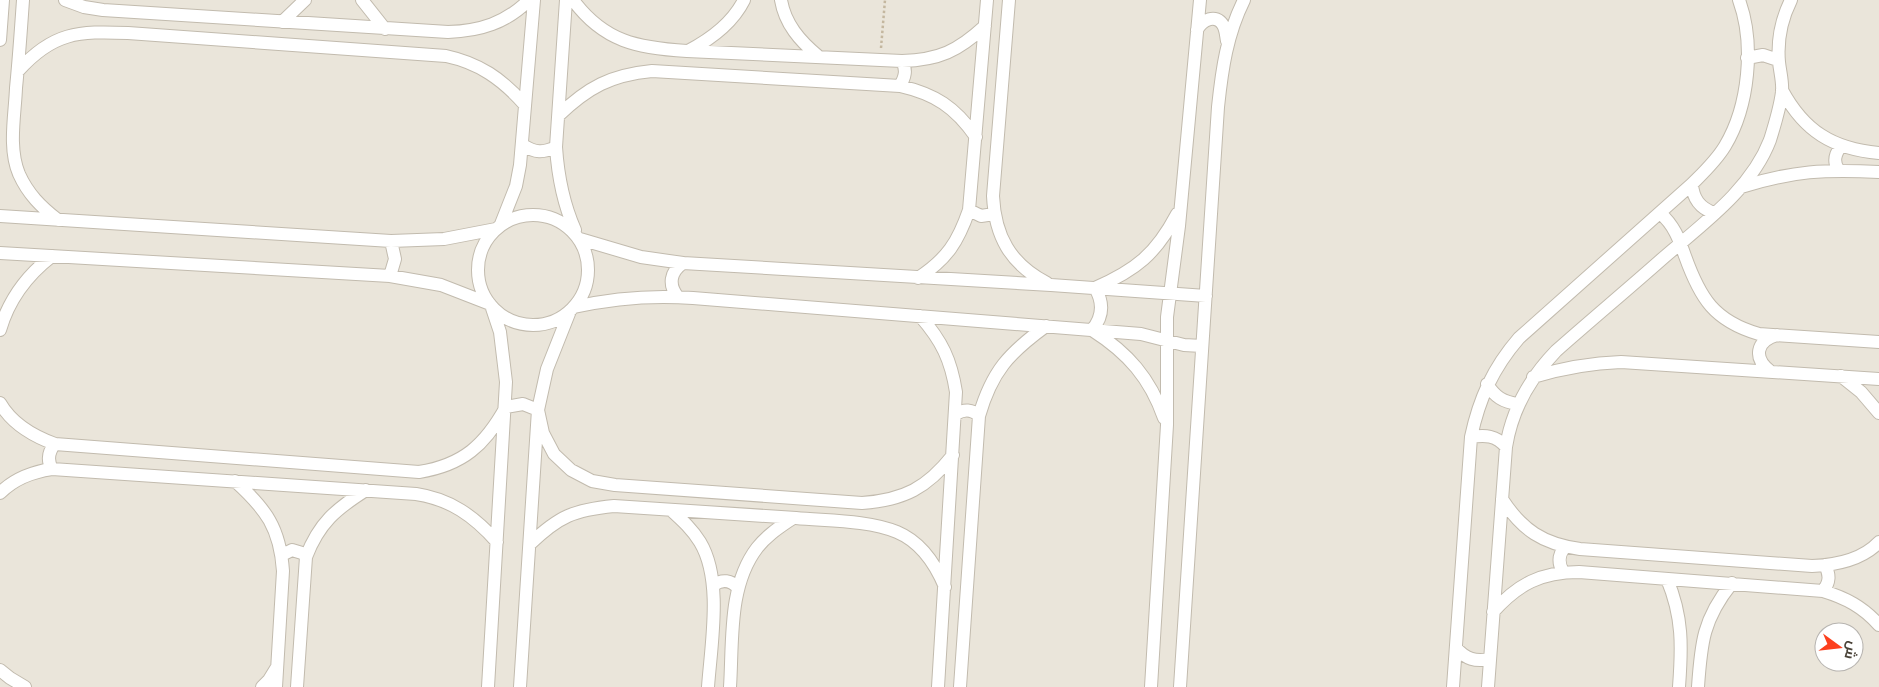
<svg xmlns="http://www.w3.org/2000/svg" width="1879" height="687" viewBox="0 0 1879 687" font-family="Roboto,Cairo,sans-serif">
  <rect width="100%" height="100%" fill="#f6f3ec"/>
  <path fill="#eae5da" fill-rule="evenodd" d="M0,0h1879v687h-1879zM1824,632h30v30h-30z"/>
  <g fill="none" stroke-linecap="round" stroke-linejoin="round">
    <g stroke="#c2bbae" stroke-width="14">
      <path id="street" d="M23,0c-2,29 -4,58 -7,88 -1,27 -8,60 3,86 9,20 22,33 39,46
        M65,0l19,7 19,3 345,22c32,-1 58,-9 81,-32
        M362,0l23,29
        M566,0l-10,147c2,30 7,56 19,83
        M573,0c31,42 65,48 114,51l215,10c37,-1 56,-10 83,-35
        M781,0c4,24 19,41 37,56
        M1009,0l-16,196c2,40 17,68 54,87
        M282,22l23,-22
        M1197,30c5,-10 19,-17 26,-5 3,5 3,11 4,16
        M0,40l3,-40
        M688,51c23,-12 44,-27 56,-51
        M1747,58l16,-3 15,5
        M18,71c35,-39 60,-40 110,-38l318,23c33,7 56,23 78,48
        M900,86c5,-9 7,-16 2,-25
        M1782,90c22,41 51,59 97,63
        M558,116c30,-29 53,-41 94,-45l248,15c35,8 55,21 76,51
        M523,145c12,8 20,8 33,2
        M1838,169c-5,-8 -3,-15 3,-23
        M1692,184c1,15 8,24 22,29
        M1741,187c51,-16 85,-18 138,-15
        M969,210l12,6 13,-2
        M1660,213c14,12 19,26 25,43 15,42 29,65 74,78l120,8
        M478 270a55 55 0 1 1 110 0a55 55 0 1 1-110 0Z
        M0,216l391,25 53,-2 52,-10
        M501,224l15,-38 4,-21 14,-165
        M580,239l61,18 42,6 368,22 155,11
        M0,253l390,23 51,9 49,19
        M390,276l5,-17 -4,-18
        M918,278c29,-19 40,-36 51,-68l18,-210
        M678,297c-10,-12 -8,-25 5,-34
        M574,307c40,-9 79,-12 119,-9l448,36 43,11 18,1
        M920,316c22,25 31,44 36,76l-18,295
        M0,330c9,-31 26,-54 52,-74
        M1770,371c-17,-13 -14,-30 7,-36
        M1841,376l20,16 18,21
        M1533,377c30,-9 58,-14 88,-15l258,17
        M1487,384c8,13 16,18 31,20
        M0,403c12,21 33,33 55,41l364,28c44,-7 66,-27 87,-65l17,-3 15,6 5,23 11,21 17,16 21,11 23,4 247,18c42,-3 65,-15 91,-48
        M956,414c8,-5 16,-5 23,2
        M1164,418c-14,-40 -36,-65 -72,-88 11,-13 12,-27 3,-42 41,-18 61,-34 82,-74
        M1471,437c14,-2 25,-2 35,10
        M52,469c-5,-9 -4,-17 3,-25
        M235,481c31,28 45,47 48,90l-7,116
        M0,493c15,-15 32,-21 52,-24l364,25c34,5 58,22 81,48
        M1502,499c20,31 41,45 78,50l232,17c24,-1 50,-6 67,-24
        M671,510c11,10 21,19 29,32 23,38 11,102 8,145
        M530,544c29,-28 44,-34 84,-38 61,4 121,8 182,12 31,3 72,2 101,14 24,10 38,31 48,55
        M282,555l10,-5 10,3 4,4
        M1563,572c-5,-9 -5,-17 2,-25
        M1667,579c16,38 15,68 12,108
        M714,585c8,-6 17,-5 24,3
        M1823,591c7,-9 7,-16 2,-26
        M1493,612c25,-28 48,-40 86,-40l244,19c23,7 40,16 56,34
        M1456,648c10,11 19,14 34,11
        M0,670l10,8 15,9
        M262,687l7,-7 8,-13
        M297,687l9,-130c13,-34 30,-48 60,-67
        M488,687l18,-305 -6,-50 -8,-24
        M520,687l18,-277 9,-41 23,-58
        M730,687c3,-46 -2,-101 27,-139 10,-13 23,-21 36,-30
        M960,687l19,-271c13,-45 30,-63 67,-90
        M1151,687l16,-262v-108l12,-91 21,-226
        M1180,687l38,-580c4,-38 9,-73 26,-107
        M1453,687l18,-250c8,-38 22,-69 48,-99l173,-154c12,-12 24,-23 33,-38 24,-40 30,-102 14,-146
        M1488,687l18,-240c6,-38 23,-68 50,-96 35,-31 71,-61 106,-92 39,-34 89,-69 108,-119 5,-16 10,-32 12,-48 1,-10 -2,-20 -3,-30 -2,-23 2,-42 12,-62
        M1698,687c3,-44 5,-68 34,-104"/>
    </g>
    <path stroke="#c4b79f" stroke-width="2.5" stroke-dasharray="2.5 2.5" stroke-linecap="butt" d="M881,48l4,-48"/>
    <use href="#street" stroke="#fff" stroke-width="12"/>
  </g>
  <g transform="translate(1839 647) rotate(105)"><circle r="24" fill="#ffffff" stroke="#b7b4b0"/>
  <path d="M0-4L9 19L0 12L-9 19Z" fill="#fc3f1d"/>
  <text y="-8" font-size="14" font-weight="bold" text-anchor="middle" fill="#4b4439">ش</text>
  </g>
</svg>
